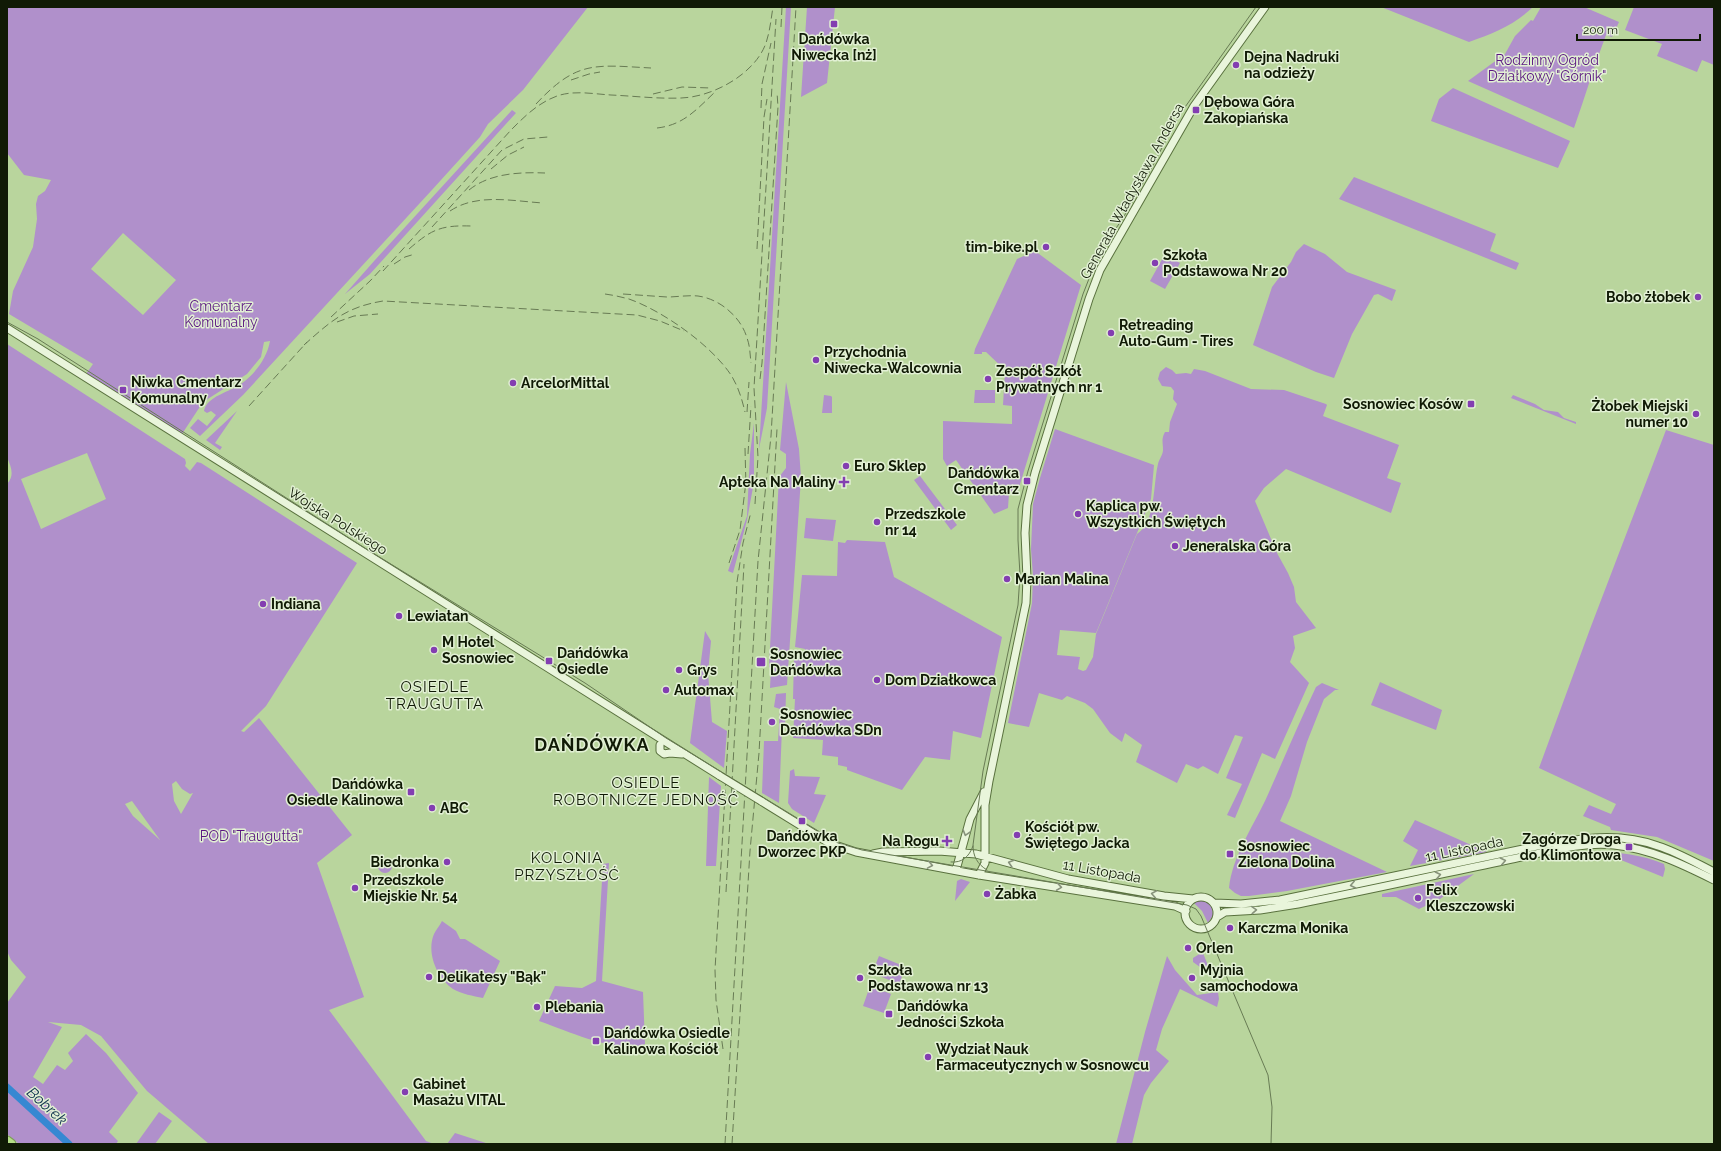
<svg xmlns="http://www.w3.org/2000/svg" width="1721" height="1151" viewBox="0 0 1721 1151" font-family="Raleway,sans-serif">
  <rect width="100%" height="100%" fill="#b9d59d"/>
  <path fill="#b090cb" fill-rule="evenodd" d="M7,7h581l-65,83 -35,34 -8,13 -49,54 -188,204 -43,41 -10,-8 8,-9 9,7 9,-11 -5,-4 -4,2 -3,-2c3,-15 26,-19 37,-27 14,-10 26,-26 29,-43l-6,1 -3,15 -14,17 -44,28 -21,32 -96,-60 7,-10 -84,-50 4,-23 20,-44 4,-28 -1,-15 2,-8 7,-5 6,-11 -27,-5 -17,-22zM123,233l53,47 -33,35 -52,-46z
    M786,7h5l-24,401 -8,41z
    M807,7h28l-8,76 -26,14z
    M1381,7h152c-20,19 -39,26 -64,35z
    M1541,7h43l35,15 -7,15 -6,-2c-12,31 -21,62 -32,93l-106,-47 37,-27 10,-18 16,-16 2,1z
    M1634,7h80v58l-12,-5 -5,12 -40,-16 5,-12 -37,-14z
    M1453,88l117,53 -12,27 -127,-47 8,-22z
    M512,110l4,3 -146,161 -25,20 30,-34z
    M1354,177l142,57 -6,17 29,12 -3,7 -177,-71z
    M1304,244l21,10 22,18 49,18 -4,11 -14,-7 -4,1 -22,39 -18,44 -18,-6 -63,-27 19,-58 19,-25 5,-10z
    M1035,251l46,34 -64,209 -8,-1 -1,15 -14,6 -38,-54 -9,6 -4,-7v-38l69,3v-18l-9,-1 2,-35 -19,-18h-4v2h-8l1,-5 42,-90z
    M1165,254l15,9 -15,26 -15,-8z
    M7,344l178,115 1,4 -1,3 5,5 7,-9 4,1 156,100 -91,143 -25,25 3,1 15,-14 93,117 -35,28 47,134 -35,13 97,131 8,3h-225l-62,-53 -46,-55 -20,-11 -33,-3 14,5 -29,50 10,7 14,-19 8,5 8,-9 -5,-8 18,-19 20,19 32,40 -29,39 9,9 -2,3h-97l-12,-10v-131l19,-26 -15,-17 -4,-9v-467c8,-9 4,-17 0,-27zM87,453l19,46 -65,30 -20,-50zM176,781l6,8 8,5 3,-1 -12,21 -7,-13 -2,-17zM132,801l28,39 -27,-24 -8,-12z
    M1166,367l6,3 4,4 10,-1 5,1 3,-5 11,2 46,18 33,1 42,14 1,1 -4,11 76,29 -12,33 14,5 -10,30 -105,-44 -22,19 -9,13 22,52 11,20 6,14 2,15 20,26 -23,8 2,12 -5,14 19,21 -34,76 -13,-6 -27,65 -8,-3 15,-31 -16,-6 17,-41 -8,-2 -17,39 -15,-8 -5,3 -12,-5 -9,19 -41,-21 6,-17 -17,-12 -3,9 -12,-9 -17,-24 -8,-6 -18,-7 -5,4 -23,-7 -10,34 -21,-4 24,-120 1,-27 -2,-27 2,-45 7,-26 15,-49 99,36 -3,34 -55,134 -36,-3 -3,25 23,2 -2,12 5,2 3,-1 7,-13 3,-23 41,-100c19,-12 16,-50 21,-70 1,-5 5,-9 5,-14 0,-8 -2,-11 2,-18h4l1,-10 7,-18 -4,-5 1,-8 -3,-4 -9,-1 -4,-7 2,-7z
    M786,382l13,67 2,29 -14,207 -17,3 1,-20 -2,-1 10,-190 7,-9v-14l-6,-4z
    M975,390h20v13h-21z
    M824,395l7,1 1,1v16h-10z
    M1513,395l22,9 9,6 14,2 6,6 12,4v2l-65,-26z
    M237,411l-22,32 7,4 -2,3 -14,-10z
    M754,423v59l-7,38 -14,53 -5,-2 19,-55 3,-62z
    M1666,430l48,15v416l-57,-24 -46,-7 -1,-3 -27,-11 6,-11 22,9 5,-10 -77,-36 51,-139z
    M920,476l37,49 -6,5 -37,-50z
    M806,518l30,2 -3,21 -29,-3z
    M847,540l38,2 9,35 108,60 -21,101 -28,-7 -3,29 -25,-3 -23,33 -55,-20v-3l-9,-2v-8l-16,-2 1,-15 -30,-2 2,-39h-2l1,-43 11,1v-8l-10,-2 7,-72 35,1 1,-34 7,1z
    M705,631l6,10 -3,32 4,49 15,9 -3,37 -34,-25z
    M1380,682l62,28 -6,20 -65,-25z
    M1322,683l17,7h-4l-11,9 -17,43 -16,54 -11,25 107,51 -100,19 -38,5h-8l-6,-3 -6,-5c3,-30 23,-60 36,-87 17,-38 33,-76 51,-114z
    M786,693l-1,34 -3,1 -3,75 -17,-10 2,-52h14l2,-32 -6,-2 2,-13z
    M794,769l1,7 25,1 -6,17 12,1 -12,28 -22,-14 -4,-6 2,-32z
    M709,777l12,9 -5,80h-10z
    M1415,820l72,32 -77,14 8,-16 -15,-9z
    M1585,852c25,-1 56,2 79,12l1,5 -2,8 -42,-17 -37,-6z
    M378 866a7 7 0 1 1 14 0a7 7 0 1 1-14 0Z
    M609,863l-7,118 41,11 2,52c-27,11 -79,-14 -106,-23l16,-35 27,2 14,-7 7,-117z
    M1474,874l-34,25 -21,10 -23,-12h-14v-3z
    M961,879l9,3 -15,19 2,-20z
    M1198,901h8l6,6 1,8 -5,8 -6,-12 -8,-8z
    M442,921l14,10 4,8h5l35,22 -17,37c-10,-2 -21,-4 -30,-9 -16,-11 -27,-36 -19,-55 2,-4 6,-9 8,-13z
    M1201,953h2l6,15 -2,4 -14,-10v-4z
    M879,956l27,11 -7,17 -27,-11z
    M1167,956l8,14 22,25 21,-3 1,7 -2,8 -37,-18 -18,40 -6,21 13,11 -18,22 -7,12 -12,49h-16l29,-112z
    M870,986l21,8 -7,19 -21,-7z
    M159,1112l13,9 -17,23h-19z
    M455,1133l34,11h-42z"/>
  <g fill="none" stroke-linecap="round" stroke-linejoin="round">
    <path stroke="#3688d2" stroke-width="7" d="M7,1087l62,57"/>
    <g stroke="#59713e" stroke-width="9">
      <path id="secondary" d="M7,328l713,448
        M660,745v6l4,3 6,-1 12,1
        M761,801l68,42 27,9 123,23 196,31 11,5
        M873,854l10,-2 56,-1 37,3 92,25 96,17 29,3
        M956,870l14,-51 14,-27
        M979,875l6,-12v-58l4,-24 37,-178 1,-25 -2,-45 2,-28 8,-32 54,-174 11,-29 94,-164 71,-99
        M1185 913a16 16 0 1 1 32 0a16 16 0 1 1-32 0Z
        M1214,903l27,1 39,-4 262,-55c39,-7 78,-13 116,1 19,6 38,17 56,26
        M1217,917l8,-5 35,-2 38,-6c72,-14 143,-30 214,-45 31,-6 71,-18 102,-14 37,4 68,19 100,35"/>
    </g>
    <g stroke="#7b9a59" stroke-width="11">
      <path id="motorway" d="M7,1141l4,3"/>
    </g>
    <use href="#secondary" stroke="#e9f5db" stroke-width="7"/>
    <use href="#motorway" stroke="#b5df86" stroke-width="9"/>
    <path stroke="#687b54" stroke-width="1" d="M7,322l31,17 325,208 222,136 81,55 172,105 24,7 325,55 9,4 5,7 67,159 4,32 -1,37
      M951,862c11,1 18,-5 22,-16
      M987,870c-10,-6 -14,-14 -14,-25l10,-74 35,-166 2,-30 -2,-35v-31l10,-38 55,-177 9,-23 18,-34 13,-19 29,-51 26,-50 78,-110"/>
    <path stroke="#687b54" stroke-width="1" stroke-dasharray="8 4" stroke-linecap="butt" d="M781,27l1,-20
      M571,80l18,-6 11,-2
      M653,94l29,-7 29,1
      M536,104c41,-44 59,-39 115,-36
      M761,108l1,-24 9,-41
      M657,128c27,-3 40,-19 59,-37
      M491,169l17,-14 16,-8
      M469,190c21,-17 51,-18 76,-17
      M450,211c27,-18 62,-10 93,-8
      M432,227l70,-77 22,-11 24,-2
      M409,249c22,-19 31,-24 62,-23
      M757,249l7,-132 3,-18
      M394,264l11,-7 10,-3
      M383,271l128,-141c14,-14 27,-27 46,-34 17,-6 37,-2 54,-1 23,1 47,4 70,3 32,-1 74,-24 85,-55 4,-12 5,-24 7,-36
      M605,294c8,1 16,3 24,5 34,12 82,46 102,76 7,11 11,24 14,37
      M623,294c15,1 29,2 44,3 10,0 20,-2 31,-1 22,3 43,21 49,42 3,8 3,16 4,25
      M331,317l39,-36 14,-15
      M337,322l17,-6 24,-2
      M304,345c27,-24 42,-38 79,-44l254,14 23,6 24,10
      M760,379l2,-16 16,-256 -1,-15
      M249,406l58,-64
      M747,412l2,-30
      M745,448l1,40
      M748,454l3,-48
      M755,504l3,-47 -4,-69 22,-369
      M729,563l11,-33 6,-48
      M726,892l18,-328
      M723,1049l-7,-49 -1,-30 22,-388 6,-39 8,-31
      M725,1144l33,-583 13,-125 25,-429
      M732,1144l18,-293 9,-98 18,-324"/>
    <g stroke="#59713e" stroke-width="9" stroke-linecap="butt">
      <path id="secondary-bridge" d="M720,776l41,25"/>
    </g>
    <use href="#secondary-bridge" stroke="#e9f5db" stroke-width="7"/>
  </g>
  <defs><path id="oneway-chevron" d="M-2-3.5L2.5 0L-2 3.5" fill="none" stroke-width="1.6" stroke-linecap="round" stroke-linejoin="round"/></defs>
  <g stroke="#87927b">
    <use href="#oneway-chevron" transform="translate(966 833) rotate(106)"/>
    <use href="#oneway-chevron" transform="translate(1503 861) rotate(-12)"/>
    <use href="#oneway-chevron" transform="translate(1011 863) rotate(-163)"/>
    <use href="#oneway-chevron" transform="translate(930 865) rotate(10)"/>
    <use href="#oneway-chevron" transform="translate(1438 875) rotate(-12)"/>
    <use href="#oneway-chevron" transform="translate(1353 885) rotate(168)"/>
    <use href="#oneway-chevron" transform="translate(1059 887) rotate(8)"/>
    <use href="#oneway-chevron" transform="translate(1154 894) rotate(-170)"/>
    <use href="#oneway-chevron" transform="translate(1254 910) rotate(-3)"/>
  </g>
  <g fill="#833eb1" stroke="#e2f0d4" stroke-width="1.5">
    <rect x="830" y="20" width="8" height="8" rx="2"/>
    <circle cx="1236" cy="65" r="4"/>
    <rect x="1192" y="106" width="8" height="8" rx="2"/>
    <circle cx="1046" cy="247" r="4"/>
    <circle cx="1155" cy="263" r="4"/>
    <circle cx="1698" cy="297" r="4"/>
    <circle cx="1111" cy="333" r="4"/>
    <circle cx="816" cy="360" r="4"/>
    <circle cx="988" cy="379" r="4"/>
    <circle cx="513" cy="383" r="4"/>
    <rect x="119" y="386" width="8" height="8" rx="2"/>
    <rect x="1467" y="400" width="8" height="8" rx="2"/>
    <circle cx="1696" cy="414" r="4"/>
    <circle cx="846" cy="466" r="4"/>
    <rect x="1023" y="477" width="8" height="8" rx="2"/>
    <path d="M842 476h4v4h4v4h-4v4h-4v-4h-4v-4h4z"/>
    <circle cx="1078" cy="514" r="4"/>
    <circle cx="877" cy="522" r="4"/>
    <circle cx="1175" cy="546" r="4"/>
    <circle cx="1007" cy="579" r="4"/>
    <circle cx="263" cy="604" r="4"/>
    <circle cx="399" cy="616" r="4"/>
    <circle cx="434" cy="650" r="4"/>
    <rect x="545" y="657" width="8" height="8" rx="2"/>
    <rect x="756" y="657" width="10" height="10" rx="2"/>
    <circle cx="679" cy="670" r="4"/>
    <circle cx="877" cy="680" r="4"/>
    <circle cx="666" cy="690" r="4"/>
    <circle cx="772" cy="722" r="4"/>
    <rect x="407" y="788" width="8" height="8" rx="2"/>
    <circle cx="432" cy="808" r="4"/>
    <rect x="798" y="817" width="8" height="8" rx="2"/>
    <circle cx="1017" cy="835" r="4"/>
    <path d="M945 835h4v4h4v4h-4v4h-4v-4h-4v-4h4z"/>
    <rect x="1625" y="843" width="8" height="8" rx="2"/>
    <rect x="1226" y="850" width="8" height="8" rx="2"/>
    <circle cx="447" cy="862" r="4"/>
    <circle cx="355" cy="888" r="4"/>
    <circle cx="987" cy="894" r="4"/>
    <circle cx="1418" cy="898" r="4"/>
    <circle cx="1230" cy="928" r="4"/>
    <circle cx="1188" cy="948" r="4"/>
    <circle cx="429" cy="977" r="4"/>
    <circle cx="860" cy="978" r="4"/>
    <circle cx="1192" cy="978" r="4"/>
    <circle cx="537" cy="1007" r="4"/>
    <rect x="885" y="1010" width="8" height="8" rx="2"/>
    <rect x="592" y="1037" width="8" height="8" rx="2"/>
    <circle cx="928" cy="1057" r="4"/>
    <circle cx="405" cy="1092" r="4"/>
  </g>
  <g text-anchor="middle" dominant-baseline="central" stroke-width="3" stroke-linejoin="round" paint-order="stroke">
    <g font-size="14" font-weight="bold" fill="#101a05" stroke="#e2f0d4" text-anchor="start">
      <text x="834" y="39" text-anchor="middle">Dańdówka<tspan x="834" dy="16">Niwecka [nż]</tspan></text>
      <text x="1244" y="57">Dejna Nadruki<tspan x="1244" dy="16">na odzieży</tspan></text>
      <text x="1204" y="102">Dębowa Góra<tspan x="1204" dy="16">Zakopiańska</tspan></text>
      <text x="1038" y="247" text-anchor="end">tim-bike.pl</text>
      <text x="1163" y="255">Szkoła<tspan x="1163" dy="16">Podstawowa Nr 20</tspan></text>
      <text x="1690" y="297" text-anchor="end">Bobo żłobek</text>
      <text x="1119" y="325">Retreading<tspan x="1119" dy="16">Auto-Gum - Tires</tspan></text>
      <text x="824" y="352">Przychodnia<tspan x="824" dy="16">Niwecka-Walcownia</tspan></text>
      <text x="996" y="371">Zespół Szkół<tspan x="996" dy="16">Prywatnych nr 1</tspan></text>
      <text x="131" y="382">Niwka Cmentarz<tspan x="131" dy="16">Komunalny</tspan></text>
      <text x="521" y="383">ArcelorMittal</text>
      <text x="1463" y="404" text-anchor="end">Sosnowiec Kosów</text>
      <text x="1688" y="406" text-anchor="end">Żłobek Miejski<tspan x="1688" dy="16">numer 10</tspan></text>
      <text x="854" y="466">Euro Sklep</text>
      <text x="1019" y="473" text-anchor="end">Dańdówka<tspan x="1019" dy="16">Cmentarz</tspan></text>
      <text x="836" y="482" text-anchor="end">Apteka Na Maliny</text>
      <text x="1086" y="506">Kaplica pw.<tspan x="1086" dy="16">Wszystkich Świętych</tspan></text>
      <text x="885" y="514">Przedszkole<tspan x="885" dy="16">nr 14</tspan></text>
      <text x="1183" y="546">Jeneralska Góra</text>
      <text x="1015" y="579">Marian Malina</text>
      <text x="271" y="604">Indiana</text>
      <text x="407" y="616">Lewiatan</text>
      <text x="442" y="642">M Hotel<tspan x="442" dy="16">Sosnowiec</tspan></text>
      <text x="557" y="653">Dańdówka<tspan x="557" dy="16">Osiedle</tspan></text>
      <text x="770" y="654">Sosnowiec<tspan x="770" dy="16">Dańdówka</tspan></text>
      <text x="687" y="670">Grys</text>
      <text x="885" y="680">Dom Działkowca</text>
      <text x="674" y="690">Automax</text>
      <text x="780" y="714">Sosnowiec<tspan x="780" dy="16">Dańdówka SDn</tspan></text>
      <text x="403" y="784" text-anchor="end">Dańdówka<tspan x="403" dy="16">Osiedle Kalinowa</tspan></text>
      <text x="440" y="808">ABC</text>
      <text x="1025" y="827">Kościół pw.<tspan x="1025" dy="16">Świętego Jacka</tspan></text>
      <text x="802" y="836" text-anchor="middle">Dańdówka<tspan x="802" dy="16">Dworzec PKP</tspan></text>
      <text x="1621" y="839" text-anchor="end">Zagórze Droga<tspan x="1621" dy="16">do Klimontowa</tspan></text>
      <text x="939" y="841" text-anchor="end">Na Rogu</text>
      <text x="1238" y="846">Sosnowiec<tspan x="1238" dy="16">Zielona Dolina</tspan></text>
      <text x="439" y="862" text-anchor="end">Biedronka</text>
      <text x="363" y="880">Przedszkole<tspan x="363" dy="16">Miejskie Nr. 54</tspan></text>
      <text x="1426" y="890">Felix<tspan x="1426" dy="16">Kleszczowski</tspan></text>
      <text x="995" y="894">Żabka</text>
      <text x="1238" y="928">Karczma Monika</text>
      <text x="1196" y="948">Orlen</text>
      <text x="868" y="970">Szkoła<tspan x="868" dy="16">Podstawowa nr 13</tspan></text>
      <text x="1200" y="970">Myjnia<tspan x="1200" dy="16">samochodowa</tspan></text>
      <text x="437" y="977">Delikatesy "Bąk"</text>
      <text x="897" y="1006">Dańdówka<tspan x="897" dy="16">Jedności Szkoła</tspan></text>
      <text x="545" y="1007">Plebania</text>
      <text x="604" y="1033">Dańdówka Osiedle<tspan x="604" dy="16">Kalinowa Kościół</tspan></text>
      <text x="936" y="1049">Wydział Nauk<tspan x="936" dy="16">Farmaceutycznych w Sosnowcu</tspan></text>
      <text x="413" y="1084">Gabinet<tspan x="413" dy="16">Masażu VITAL</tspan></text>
    </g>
    <g font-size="14" fill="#591480" stroke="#e2f0d4">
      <text x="1547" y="60">Rodzinny Ogród<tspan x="1547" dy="16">Działkowy "Górnik"</tspan></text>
      <text x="221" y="306">Cmentarz<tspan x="221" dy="16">Komunalny</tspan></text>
      <text x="251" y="836">POD "Traugutta"</text>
    </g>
    <g font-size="14" fill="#101a05" stroke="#e2f0d4">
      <text transform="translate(1132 191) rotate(-61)">Generała Władysława Andersa</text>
      <text transform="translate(338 521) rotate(32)">Wojska Polskiego</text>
      <text transform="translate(1464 849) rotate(-12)">11 Listopada</text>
      <text transform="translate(1102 871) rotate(10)">11 Listopada</text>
    </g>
    <g font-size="15" letter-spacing="1" fill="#101a05" stroke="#e2f0d4">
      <text x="435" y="687">OSIEDLE<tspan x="435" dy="17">TRAUGUTTA</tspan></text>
      <text x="646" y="783">OSIEDLE<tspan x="646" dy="17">ROBOTNICZE JEDNOŚĆ</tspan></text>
      <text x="567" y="858">KOLONIA<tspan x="567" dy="17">PRZYSZŁOŚĆ</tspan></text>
    </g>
    <g font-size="15" font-style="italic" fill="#0f304e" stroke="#e2f0d4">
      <text transform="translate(47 1106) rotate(42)">Bobrek</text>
    </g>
    <g font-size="18" font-weight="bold" letter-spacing="1" fill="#101a05" stroke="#e2f0d4">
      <text x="592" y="744">DAŃDÓWKA</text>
    </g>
  </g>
  <rect width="1721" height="1151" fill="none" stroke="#101a05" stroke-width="16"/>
  <path d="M1577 34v6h123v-6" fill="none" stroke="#101a05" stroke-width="2"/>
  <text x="1583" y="34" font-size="12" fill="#101a05" stroke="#e2f0d4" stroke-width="3" paint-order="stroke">200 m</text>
</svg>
